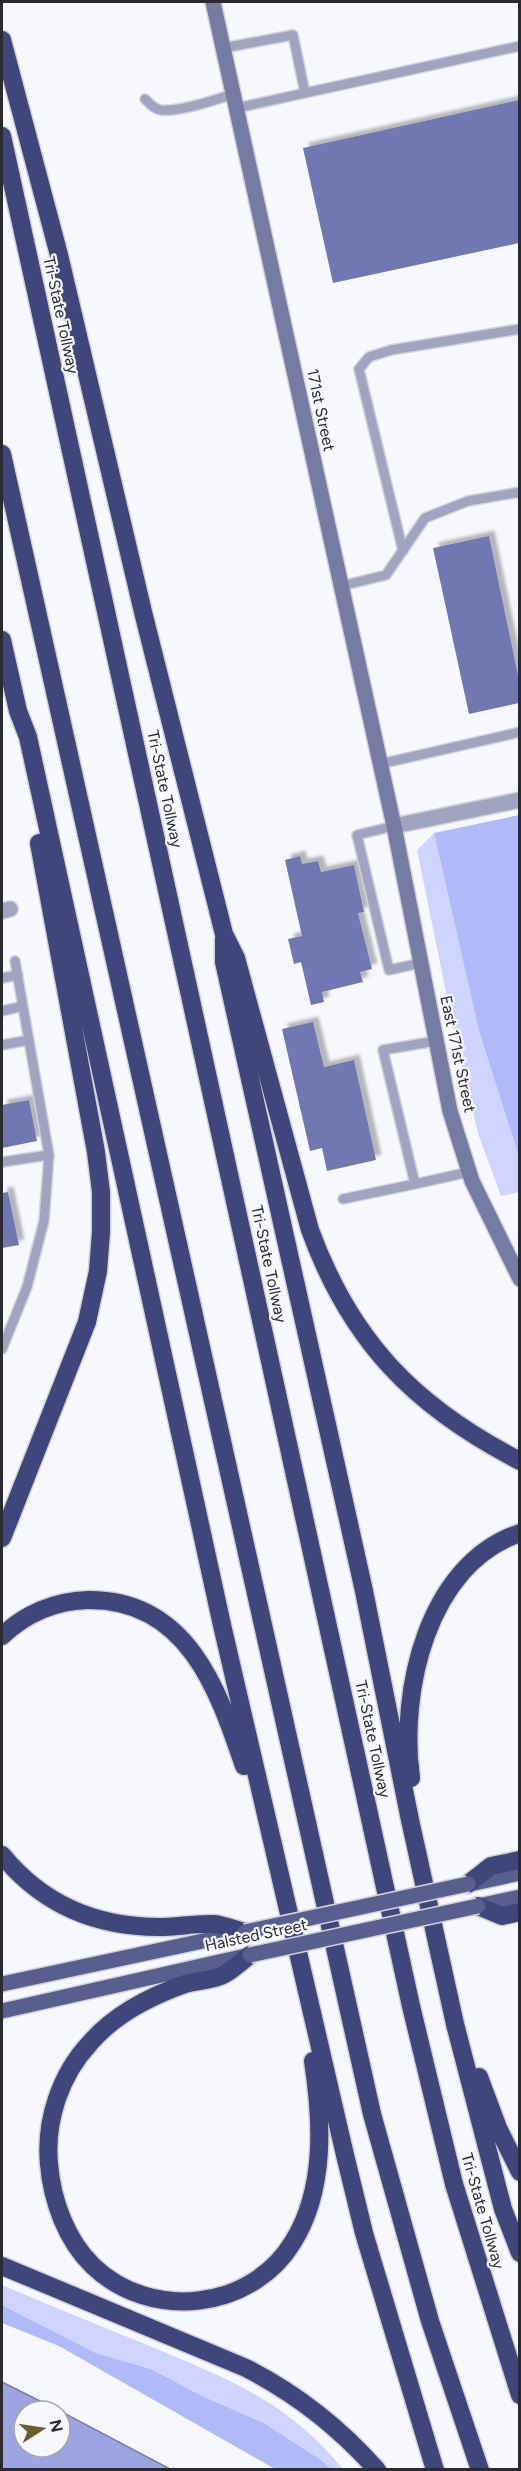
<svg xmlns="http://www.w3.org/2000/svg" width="521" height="2471" viewBox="0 0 521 2471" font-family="Figtree,sans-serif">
  <defs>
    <filter id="shadow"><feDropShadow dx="5.5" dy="-5.5" stdDeviation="1.5" flood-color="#0004"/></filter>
  </defs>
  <rect width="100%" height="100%" fill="#f7f8fd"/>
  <path fill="#ced4fd" d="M434,833l45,198 40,126v35l-18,4 -22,-60 -16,-61 -46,-225z
    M2,2285c47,20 95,40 143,59 82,35 139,54 198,125h-12l-10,-9 -57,-37 -62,-27 -51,-27 -55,-16 -94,-48z"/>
  <path fill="#b1baf9" d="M519,815h1l-1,342 -40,-126 -45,-198z
    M2,2305l94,48 55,16 51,27 62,27 57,37 10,9h-56l-216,-123 -57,-23z"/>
  <path fill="#9ca4e2" stroke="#7a80ad" stroke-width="1.5" d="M2,2382l58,29h-36v36h36v-36l110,58h-168z"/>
  <path fill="#7077b1" filter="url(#shadow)" d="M519,100v143l-186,40 -30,-135z
    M489,536l30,144v23l-50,11 -36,-166z
    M300,856l2,8 16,-3 3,11 33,-7 10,47 -6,1 14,56 -12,3 3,10 -41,10 2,10 -13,3 -10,-43 -7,2 -6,-25 14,-3 -17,-76z
    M313,1022l11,45 30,-7 22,100 -49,11 -5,-23 -12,3 -28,-122z
    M29,1100l8,41 -35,7v-43z
    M8,1192l11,53 -17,3v-55z"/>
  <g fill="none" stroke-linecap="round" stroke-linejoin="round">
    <g stroke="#d2d3d8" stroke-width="12">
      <path id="lane" d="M223,48l70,-13 12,58 -68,15
        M305,93l215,-47
        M145,99c5,5 9,10 16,11 19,2 54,-10 72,-16
        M403,551l-44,-182 10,-12 22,-7 129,-21
        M341,586l45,-11 39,-57 43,-17 52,-9
        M380,764l140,-32
        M394,826l-37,9 32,135 32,-7
        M2,978l16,-3
        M2,1011l21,-5
        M436,1041l-53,9 32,134 54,-12
        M2,1045l27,-5
        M2,1162l47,-7
        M343,1199l72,-15
        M2,1349l25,-62 17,-66 5,-66 -34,-194"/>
    </g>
    <g stroke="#d2d3d8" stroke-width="18">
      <path id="street" d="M394,826l126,-26
        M2,911l8,-2"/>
    </g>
    <g stroke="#d2d3d8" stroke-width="18">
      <path id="secondary" d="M213,2l181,824 56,285 22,70 48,98"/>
    </g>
    <g stroke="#d2d3d8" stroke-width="18">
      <path id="primary" d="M470,1884l50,-11
        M478,1906l42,-9
        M2,1984l243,-52
        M2,2011l248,-56"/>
    </g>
    <g stroke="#d2d3d8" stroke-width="21">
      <path id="highway" d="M2,40l57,215 84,357 81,322 12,24 74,272c41,112 105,177 210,231
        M2,136l409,1870 43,178 66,211
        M2,454l370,1660 58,207 50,149
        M2,640l16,71 10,26 194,888 123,530 19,78 71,237
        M224,939v23l140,629 46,229 45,204 48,185 17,44
        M2,1538l85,-216 11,-51 3,-39v-40l-5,-40 -57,-309
        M2,1636c23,-22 53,-35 86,-36 99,-1 130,89 156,166
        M411,1778c-12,-86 16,-214 109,-245
        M2,1855c40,49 94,72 157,72 17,0 39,-4 55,-3 10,1 22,6 31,8
        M468,1884l23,-18 29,-6
        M478,1906l24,10 18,-4
        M250,1955c-8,6 -16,14 -25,19 -11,7 -27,6 -40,10 -34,12 -71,31 -95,59 -30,32 -45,78 -41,121 3,36 17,76 44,102 57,55 158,45 200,-24 33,-53 29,-122 20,-181
        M479,2077l19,51 22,44
        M2,2266l244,102c51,26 93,59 131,102"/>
    </g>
    <use href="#lane" stroke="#a0a4c0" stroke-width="9"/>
    <use href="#street" stroke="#a0a4c0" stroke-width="15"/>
    <use href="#secondary" stroke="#767ba3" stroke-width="15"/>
    <use href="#primary" stroke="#585e8e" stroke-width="15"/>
    <use href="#highway" stroke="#40457b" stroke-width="18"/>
    <g stroke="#d2d3d8" stroke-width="18" stroke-linecap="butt">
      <path id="primary-bridge" d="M245,1932l223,-48
        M250,1955l228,-49"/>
    </g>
    <use href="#primary-bridge" stroke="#585e8e" stroke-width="15"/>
  </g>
  <g text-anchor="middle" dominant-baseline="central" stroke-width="4.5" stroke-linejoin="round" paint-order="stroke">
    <g font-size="16" fill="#2a2b30" stroke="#f7f8fd">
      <text transform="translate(61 315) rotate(78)">Tri-State Tollway</text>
      <text transform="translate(321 410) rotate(78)">171st Street</text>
      <text transform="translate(165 789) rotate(78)">Tri-State Tollway</text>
      <text transform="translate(458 1054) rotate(78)">East 171st Street</text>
      <text transform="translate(269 1264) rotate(78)">Tri-State Tollway</text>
      <text transform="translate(373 1739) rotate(78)">Tri-State Tollway</text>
      <text transform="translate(256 1935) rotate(-12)">Halsted Street</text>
      <text transform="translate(483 2211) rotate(74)">Tri-State Tollway</text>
    </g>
  </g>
  <rect width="521" height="2471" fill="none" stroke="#2a2b30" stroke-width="6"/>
  <g transform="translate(42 2429) rotate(78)"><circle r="28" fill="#f7f8fd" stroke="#a5a6ab" stroke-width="1.5"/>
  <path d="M0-4.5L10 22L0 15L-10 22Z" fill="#6a602d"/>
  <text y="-9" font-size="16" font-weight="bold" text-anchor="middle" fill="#2a2b30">N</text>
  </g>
</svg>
